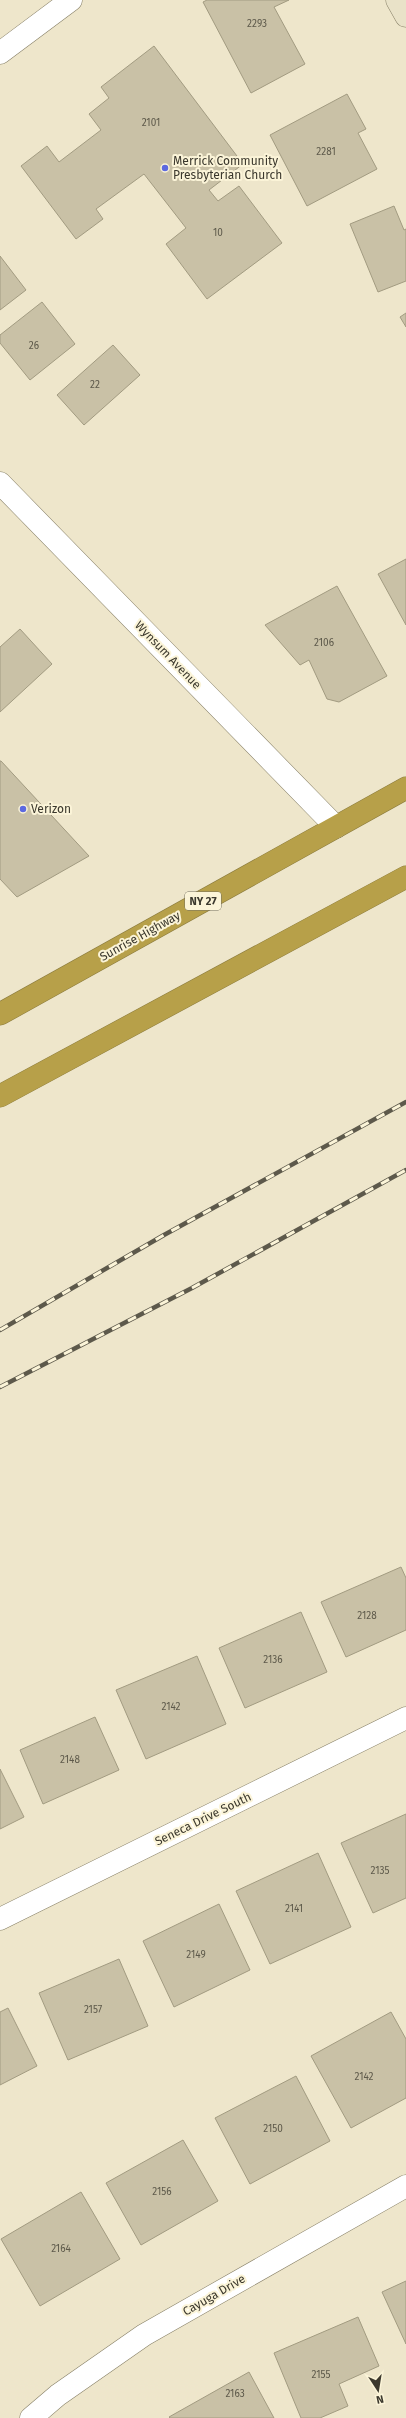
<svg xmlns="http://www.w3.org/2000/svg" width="406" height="2418" viewBox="0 0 406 2418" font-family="'Fira Sans',sans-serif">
  <rect width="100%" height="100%" fill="#eee6cb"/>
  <path fill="#c9c1a6" stroke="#a29b81" d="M207,0h82l-15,7 31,57 -54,29 -48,-91z
    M154,46l89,118 -34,26 9,11 21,-15 43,57 -75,56 -41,-55 20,-16 -42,-54 -48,35 7,10 -27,20 -55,-73 26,-20 12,16 42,-32 -12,-16 20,-16 -8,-11z
    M347,94l19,35 -8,4 19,36 -70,37 -37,-71z
    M394,206l10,24 2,-1v52l-28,11 -28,-68z
    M0,256l26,34 -26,20z
    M42,302l33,42 -45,36 -30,-37v-8z
    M406,313v14l-6,-10z
    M113,345l27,30 -56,50 -27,-30z
    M406,559v66l-28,-51z
    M337,586l50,90 -48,26 -12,-3 -18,-39 -9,5 -35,-40z
    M20,629l32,35 -52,48v-65z
    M0,761h1l88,95 -72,41 -17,-18z
    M401,1567l5,11v52l-60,27 -25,-55z
    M301,1612l26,60 -82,36 -26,-60z
    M197,1656l29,68 -80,35 -30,-69z
    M95,1717l24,53 -76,34 -23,-54z
    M0,1769l24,48 -24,12z
    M406,1814v84l-33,15 -32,-70z
    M318,1853l33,74 -81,37 -34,-73z
    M219,1904l31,66 -76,37 -31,-66z
    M119,1959l29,67 -80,34 -29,-67z
    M8,2008l29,58 -37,19v-73z
    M391,2012l15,27v59l-55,30 -40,-72z
    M296,2076l34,65 -80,43 -35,-66z
    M183,2140l35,61 -77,44 -35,-62z
    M81,2192l39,67 -80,47 -39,-67z
    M406,2281v63l-24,-52z
    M358,2317l21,49 -40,18 9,22 -28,12h-19l-27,-65z
    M249,2372l25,46h-104l-1,-1z"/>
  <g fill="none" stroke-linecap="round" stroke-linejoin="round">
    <g stroke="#867f66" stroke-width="23">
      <path id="street" d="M0,53l71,-53
        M0,483l336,344
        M0,1919l406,-201
        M31,2418l27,-23 86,-60 262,-149"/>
    </g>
    <g stroke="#867f66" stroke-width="23">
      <path id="secondary" d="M397,0l9,16"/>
    </g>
    <g stroke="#8c7c3f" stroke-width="23">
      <path id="highway" d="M0,1014l406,-226
        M0,1096l406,-219"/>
    </g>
    <use href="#street" stroke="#fff" stroke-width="22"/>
    <use href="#secondary" stroke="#e9e2c8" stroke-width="22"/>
    <use href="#highway" stroke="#b7a049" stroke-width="22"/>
    <g stroke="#5d594b" stroke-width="4.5">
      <path id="rail" d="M0,1330l164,-95 242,-133
        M0,1387l192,-99 214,-118"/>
    </g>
    <use href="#rail" stroke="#fbf4d8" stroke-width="3" stroke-dasharray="9" stroke-linecap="butt"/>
  </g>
  <g fill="#5c69e0" stroke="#fbf4d8" stroke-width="1.5">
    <circle cx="165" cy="168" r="4"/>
    <circle cx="23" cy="809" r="4"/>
  </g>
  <g text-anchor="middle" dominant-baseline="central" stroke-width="4" stroke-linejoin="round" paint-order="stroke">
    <g font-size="10" fill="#5e5a4b">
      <text x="257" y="24">2293</text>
      <text x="151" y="123">2101</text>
      <text x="326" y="152">2281</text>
      <text x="218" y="233">10</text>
      <text x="34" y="346">26</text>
      <text x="95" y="385">22</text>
      <text x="324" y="643">2106</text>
      <text x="367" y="1616">2128</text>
      <text x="273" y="1660">2136</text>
      <text x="171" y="1707">2142</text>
      <text x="70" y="1760">2148</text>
      <text x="380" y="1871">2135</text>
      <text x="294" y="1909">2141</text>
      <text x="196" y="1955">2149</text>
      <text x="93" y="2010">2157</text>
      <text x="364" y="2077">2142</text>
      <text x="273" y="2129">2150</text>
      <text x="162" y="2192">2156</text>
      <text x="61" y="2249">2164</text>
      <text x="321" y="2375">2155</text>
      <text x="235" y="2394">2163</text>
    </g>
    <rect fill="#fbf4d8" stroke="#757060" stroke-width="1" x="185" y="892" width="36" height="18" rx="3"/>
    <g font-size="11" font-weight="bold" fill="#3b382d">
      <text x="203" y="901">NY 27</text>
    </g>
    <g font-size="12" fill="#3b382d" stroke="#fbf4d8" text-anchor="start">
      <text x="173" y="161">Merrick Community<tspan x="173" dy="14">Presbyterian Church</tspan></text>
      <text x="31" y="809">Verizon</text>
    </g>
    <g font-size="12" fill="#3b382d" stroke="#fbf4d8">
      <text transform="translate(168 655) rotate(46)">Wynsum Avenue</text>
      <text transform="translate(140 936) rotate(-29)">Sunrise Highway</text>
      <text transform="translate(203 1819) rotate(-26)">Seneca Drive South</text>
      <text transform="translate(214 2295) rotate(-30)">Cayuga Drive</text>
    </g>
  </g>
  <g transform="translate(378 2390) rotate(168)" stroke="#fbf4d8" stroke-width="3" paint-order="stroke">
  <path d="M0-3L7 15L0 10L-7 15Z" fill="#3b382d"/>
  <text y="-6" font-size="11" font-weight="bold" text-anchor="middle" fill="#3b382d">N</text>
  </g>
</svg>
